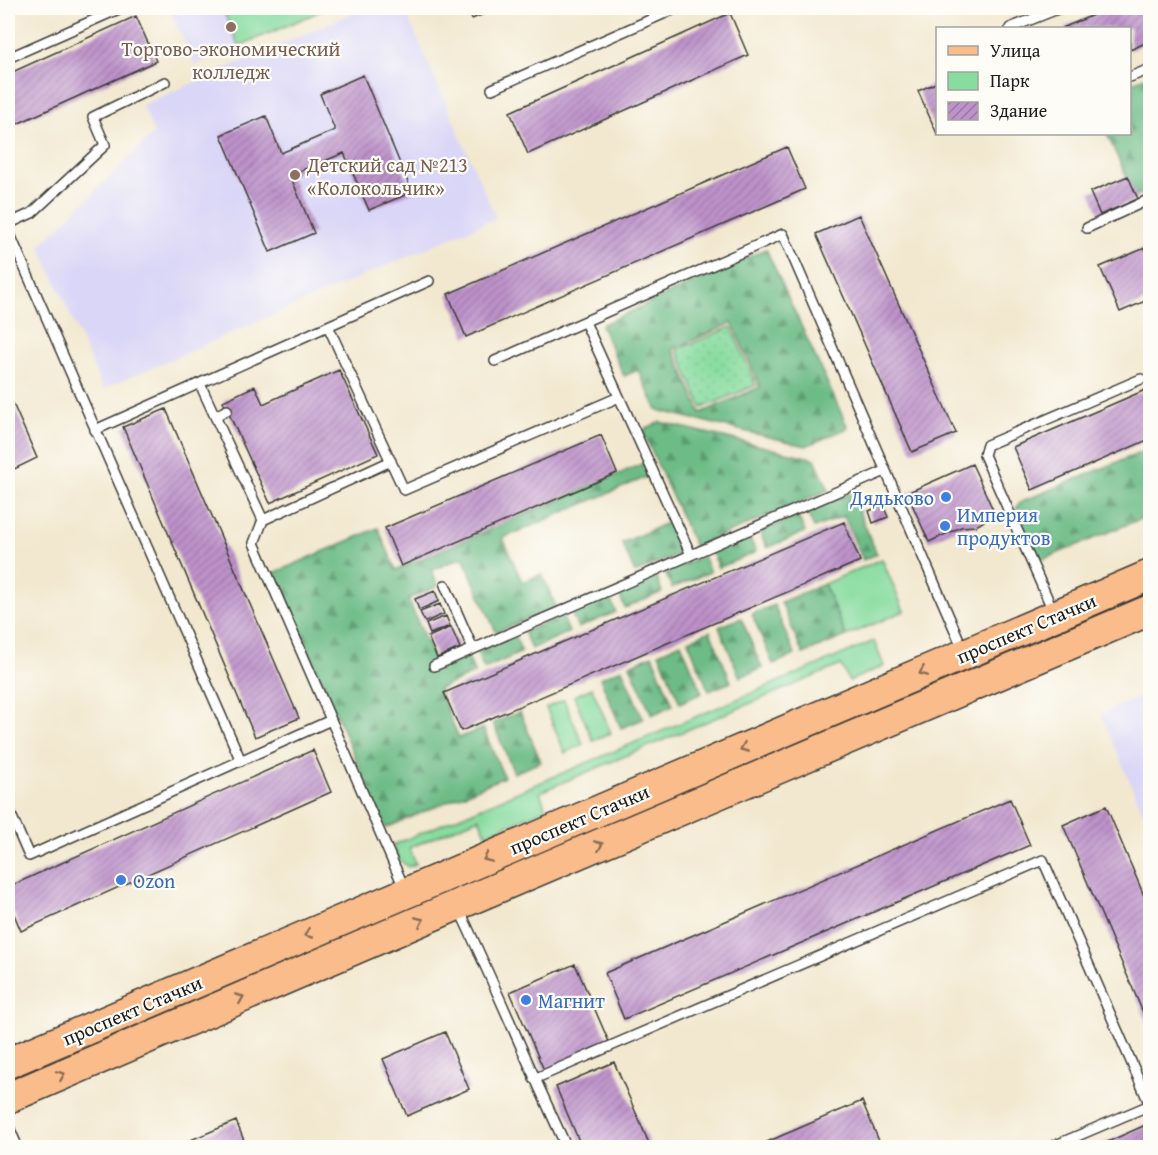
<svg xmlns="http://www.w3.org/2000/svg" width="1158" height="1155" viewBox="0 0 1158 1155" font-family="'Gentium Book Plus',serif">
  <defs>
    <pattern id="forest-firs" width="22" height="20" patternUnits="userSpaceOnUse" patternTransform="scale(1.5)"><rect width="22" height="20" fill="#6dbc86"/><path d="M5 1l3.5 6h-7zM16 11l3.5 6h-7z" fill="#59986d"/></pattern>
    <pattern id="park-dots" width="8" height="8" patternUnits="userSpaceOnUse" patternTransform="scale(1.5)"><rect width="8" height="8" fill="#87dc9f"/><path d="M2 2h.1M6 6h.1" fill="none" stroke="#74bc88" stroke-width="1.8" stroke-linecap="round"/></pattern>
    <pattern id="building-hatch" width="6" height="6" patternUnits="userSpaceOnUse" patternTransform="scale(1.5)"><rect width="6" height="6" fill="#be93cb"/><path d="M-1 1l2-2M0 6l6-6M5 7l2-2" fill="none" stroke="#9a77a4"/></pattern>
  </defs>
  <rect width="100%" height="100%" fill="#fdfcf7"/>
  <filter id="ink" filterUnits="userSpaceOnUse"><feTurbulence type="fractalNoise" baseFrequency=".0167" numOctaves="2"/><feDisplacementMap in="SourceGraphic" scale="12" xChannelSelector="R" yChannelSelector="G"/><feConvolveMatrix kernelMatrix="1 2 1 2 8 2 1 2 1" color-interpolation-filters="sRGB"/></filter>
  <filter id="wash" filterUnits="userSpaceOnUse"><feTurbulence type="fractalNoise" baseFrequency=".008" numOctaves="4" result="noise"/><feDisplacementMap in="SourceGraphic" scale="24" xChannelSelector="R" yChannelSelector="G"/><feGaussianBlur stdDeviation="1.35" result="paint"/><feColorMatrix in="noise" values="0 0 0 0 0 0 0 0 0 0 0 0 0 0 0 0 0 1.4 0 .05"/><feComposite in="paint" operator="in"/></filter>
  <g filter="url(#wash)">
    <rect width="100%" height="100%" fill="#f2e8cf"/>
    <path fill="#dad6f7" d="M169,8h159l-133,57z
      M365,8h39l92,210 -393,171 -63,-143 114,-113 -12,-28z
      M1150,693v136l-49,-115z"/>
    <path fill="#87dc9f" stroke="#527c5e" stroke-width="1.5" d="M222,8h106l-89,38z
      M882,559l22,52 -58,25 -22,-52z
      M874,641l10,25 -35,15 -8,-16 -301,127 6,17 -60,25 -7,-16 -70,30 7,16 -8,3 -9,-8 -6,-14z
      M592,688l19,45 -18,8 -19,-45z
      M564,700l19,44 -18,9 -19,-45z"/>
    <path fill="url(#forest-firs)" stroke="#446c51" stroke-width="1.5" fill-rule="evenodd" d="M1150,75v117l-12,3 -5,-4 -26,-57h23v-51z
      M766,249l82,179 -42,18 -149,-36 -19,-40 -14,6 -23,-51zM732,323l28,64 -59,26 -28,-64z
      M660,422l155,37 14,31 -134,57 -53,-117z
      M1142,452l8,1v62l-106,44 -7,-1 -4,-3 -17,-40 1,-9 6,-5z
      M644,463l5,13 -146,62 19,44 20,-8 14,33 -60,25 -33,-75 -31,13 6,16 -30,13 30,70 30,-12 7,16 -37,16 21,49 24,-10 21,49 -118,51 -112,-255 104,-45 18,42z
      M851,493l26,61 -14,6 -19,-44 -30,12 -7,-16z
      M798,516l7,16 -38,16 -7,-16z
      M669,522l13,30 -47,21 -13,-30z
      M749,536l7,16 -38,16 -6,-16z
      M703,556l7,16 -38,16 -7,-16z
      M656,576l6,16 -37,16 -7,-16z
      M824,584l22,52 -43,18 -22,-52z
      M609,596l7,16 -38,16 -7,-16z
      M774,605l21,50 -22,9 -21,-50z
      M562,616l7,16 -38,17 -7,-17z
      M741,618l21,50 -22,9 -21,-50z
      M710,631l21,51 -22,9 -21,-50z
      M515,636l7,16 -38,17 -7,-17z
      M681,643l21,50 -22,10 -21,-50z
      M652,655l21,50 -21,10 -22,-50z
      M622,669l21,50 -22,9 -21,-50z
      M520,712l21,50 -27,11 -21,-50z"/>
    <path fill="url(#park-dots)" stroke="#527c5e" stroke-width="1.5" d="M731,327l25,58 -54,23 -25,-58z"/>
    <g id="blocks">
      <path fill="url(#building-hatch)" d="M466,8h32l-26,11z
        M1110,8h40v33l-20,9v-22h-68z
        M730,13l18,42 -220,99 -18,-42z
        M136,16l20,45 -148,67v-54z
        M363,75l49,117 -43,18 -25,-57 -54,22 24,58 -44,19 -49,-117 45,-19 15,37 54,-23 -15,-36z
        M938,82v54l-20,-45z
        M787,147l18,42 -339,148 -18,-43z
        M1128,176l10,23 -38,16 -10,-23z
        M859,215l97,218 -44,19 -96,-218z
        M1150,246v53l-30,13 -20,-45z
        M339,370l39,84 -108,49 -47,-102 32,-15 8,18z
        M1150,388v51l-118,51 -19,-43z
        M10,397l27,61 -29,14v-74z
        M166,409l133,309 -44,19 -132,-310z
        M601,435l16,38 -216,93 -16,-38z
        M972,464l22,48 -11,10 -7,4 -15,1 -32,15 -22,-49z
        M883,505l5,12 -15,6 -4,-12z
        M844,522l16,39 -399,170 -17,-38z
        M435,591l4,10 -20,9 -4,-11z
        M440,604l4,10 -19,8 -5,-10z
        M446,616l4,10 -20,8 -4,-10z
        M451,627l9,21 -23,10 -9,-21z
        M313,750l18,42 -310,139 -13,-31v-13z
        M1010,799l20,46 -406,174 -19,-46z
        M1106,806l44,104v119l-87,-204z
        M575,964l34,78 -65,28 -34,-78z
        M445,1032l24,57 -62,27 -24,-57z
        M614,1062l37,86h-69l-26,-61z
        M862,1101l17,40 -16,7h-110z
        M236,1121l11,27h-73v-1z
        M1150,1123v25h-56z"/>
    </g>
  </g>
  <g filter="url(#ink)">
    <use href="#blocks" fill-opacity="0" stroke="#3c3b37" stroke-width="1.5"/>
    <g fill="none" stroke-linecap="round" stroke-linejoin="round">
      <g stroke="#3c3b37" stroke-width="12">
        <path id="lane" d="M1010,28l50,-20
          M8,58l113,-50
          M1130,77l20,-8
          M492,89l185,-81
          M8,224l24,-11 73,-68 -12,-28 72,-35
          M1087,228l63,-29
          M8,230l233,531
          M585,322l106,233
          M328,326l76,164 215,-93
          M495,361l288,-127 180,415
          M200,384l63,136 -9,23 151,347
          M215,416l12,-6
          M95,430l334,-149
          M263,520l128,-59
          M445,585l28,64
          M1054,613l-70,-158 3,-10 154,-66
          M434,666l451,-195
          M8,808l21,48 302,-136
          M458,907c38,80 71,161 109,241
          M534,1079l509,-219 107,245 -101,43
          M8,1125l10,23"/>
      </g>
      <g stroke="#3c3b37" stroke-width="33">
        <path id="primary" d="M8,1063l1142,-488
          M8,1098l449,-193 693,-295"/>
      </g>
      <use href="#lane" stroke="#fff" stroke-width="9"/>
      <use href="#primary" stroke="#fabc8b" stroke-width="30"/>
    </g>
    <defs><path id="oneway-chevron" d="M-2-3.5L2.5 0L-2 3.5" fill="none" stroke-width="1.6" stroke-linecap="round" stroke-linejoin="round" transform="scale(1.5)"/></defs>
    <g stroke="#8b6c54">
      <use href="#oneway-chevron" transform="translate(923 672) rotate(157)"/>
      <use href="#oneway-chevron" transform="translate(744 748) rotate(157)"/>
      <use href="#oneway-chevron" transform="translate(599 845) rotate(-23)"/>
      <use href="#oneway-chevron" transform="translate(487 858) rotate(157)"/>
      <use href="#oneway-chevron" transform="translate(420 921) rotate(-23)"/>
      <use href="#oneway-chevron" transform="translate(308 934) rotate(157)"/>
      <use href="#oneway-chevron" transform="translate(240 998) rotate(-23)"/>
      <use href="#oneway-chevron" transform="translate(61 1075) rotate(-23)"/>
    </g>
  </g>
  <g fill="#8d6e63" stroke="#fdfcf7" stroke-width="2">
    <circle cx="231" cy="27" r="6"/>
    <circle cx="295" cy="175" r="6"/>
  </g>
  <g fill="#3f7fe0" stroke="#fdfcf7" stroke-width="2">
    <circle cx="946" cy="497" r="6"/>
    <circle cx="945" cy="526" r="6"/>
    <circle cx="121" cy="880" r="6"/>
    <circle cx="526" cy="1000" r="6"/>
  </g>
  <g text-anchor="middle" dominant-baseline="central" stroke-width="4.5" stroke-linejoin="round" paint-order="stroke">
    <g font-size="20" fill="#785e54" stroke="#fdfcf7">
      <text x="231" y="48">Торгово-экономический<tspan x="231" dy="23">колледж</tspan></text>
      <text x="307" y="164" text-anchor="start">Детский сад №213<tspan x="307" dy="23">«Колокольчик»</tspan></text>
    </g>
    <g font-size="20" fill="#366cbe" stroke="#fdfcf7" text-anchor="start">
      <text x="934" y="497" text-anchor="end">Дядьково</text>
      <text x="957" y="514">Империя<tspan x="957" dy="23">продуктов</tspan></text>
      <text x="133" y="880">Ozon</text>
      <text x="538" y="1000">Магнит</text>
    </g>
    <g font-size="20" fill="#1c1c1c" stroke="#fdfcf7">
      <text transform="translate(1026 628) rotate(-23)">проспект Стачки</text>
      <text transform="translate(579 819) rotate(-23)">проспект Стачки</text>
      <text transform="translate(132 1010) rotate(-23)">проспект Стачки</text>
    </g>
  </g>
  <rect width="1158" height="1155" fill="none" stroke="#fdfcf7" stroke-width="30"/>
  <rect x="936" y="27" width="195" height="108" fill="#fdfcf7" stroke="#a3a29f" stroke-width="1.5"/>
  <rect x="948" y="46" width="30" height="9" fill="#fabc8b" stroke="#a3a29f" stroke-width="1.5"/>
  <text x="990" y="57" font-size="18" fill="#1c1c1c">Улица</text>
  <rect x="948" y="72" width="30" height="18" fill="#87dc9f" stroke="#a3a29f" stroke-width="1.5"/>
  <text x="990" y="87" font-size="18" fill="#1c1c1c">Парк</text>
  <rect x="948" y="102" width="30" height="18" fill="url(#building-hatch)" stroke="#a3a29f" stroke-width="1.5"/>
  <text x="990" y="117" font-size="18" fill="#1c1c1c">Здание</text>
</svg>
